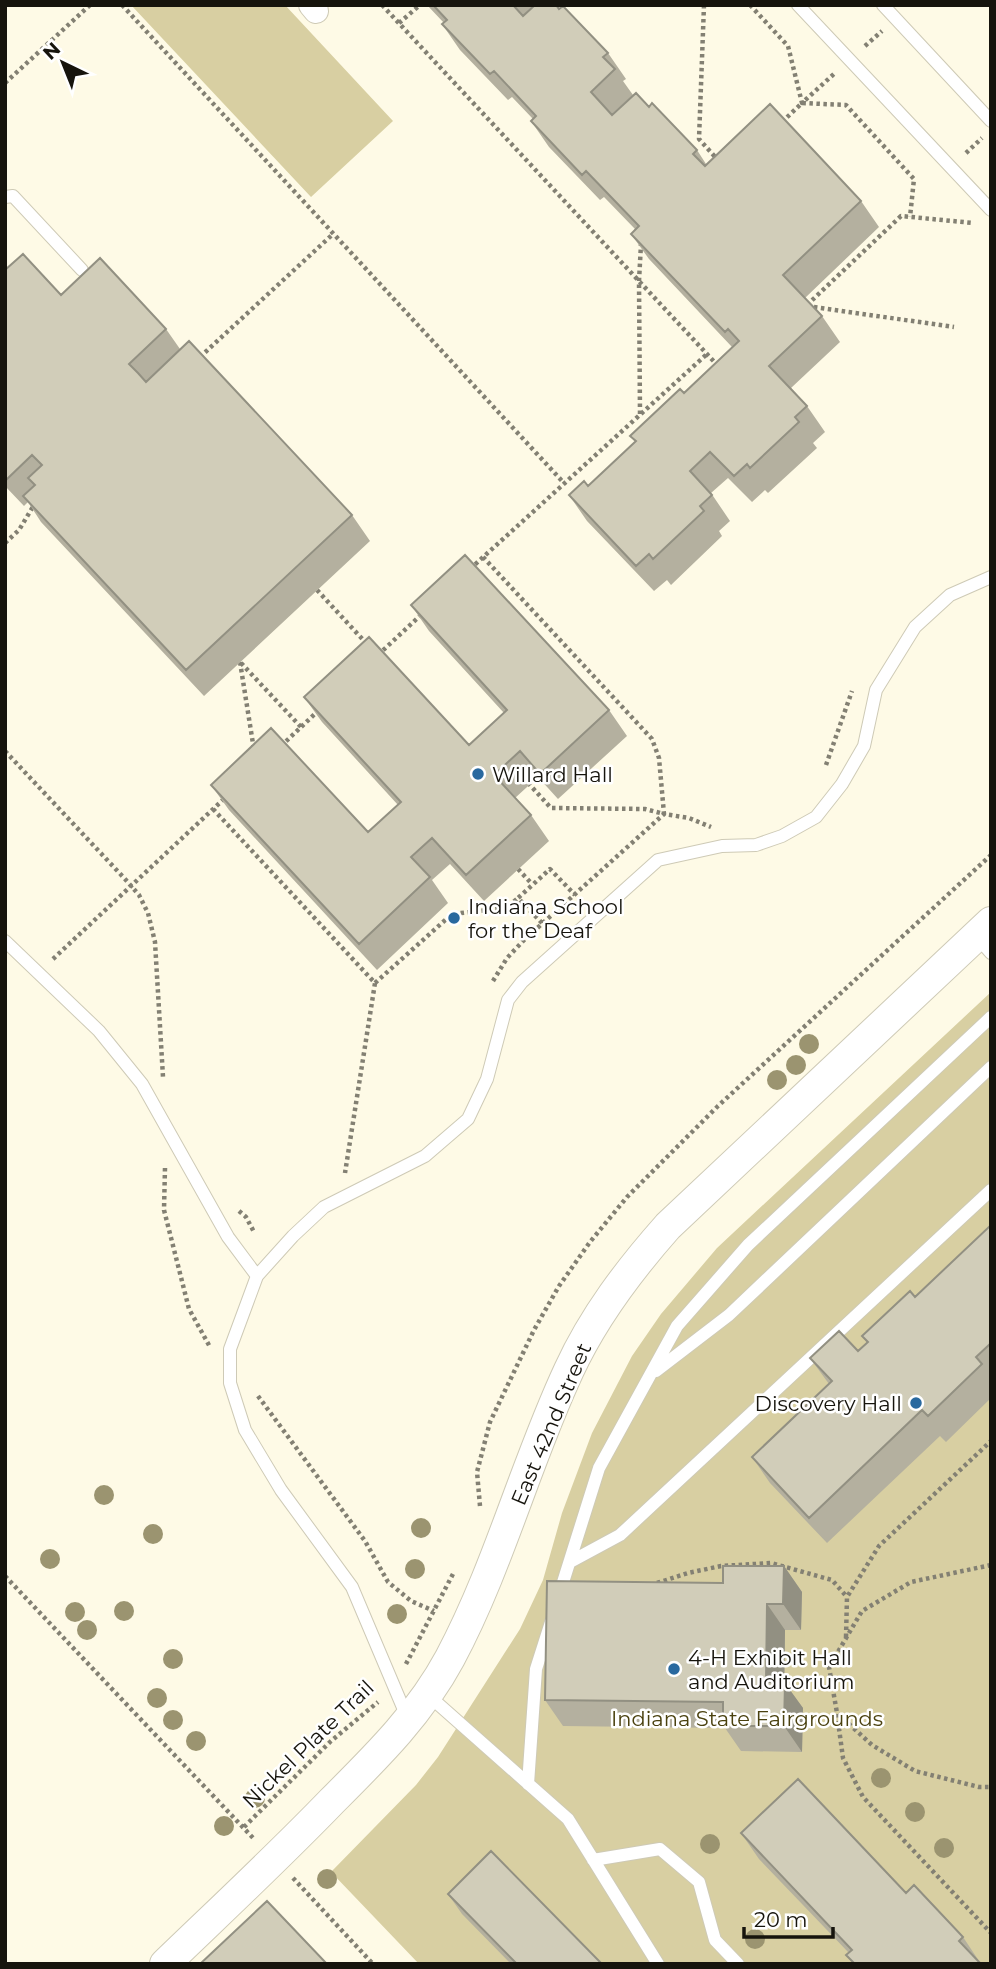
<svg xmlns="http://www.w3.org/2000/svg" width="996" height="1969" viewBox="0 0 996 1969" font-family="Montserrat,sans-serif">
  <rect width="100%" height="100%" fill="#fefae6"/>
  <path fill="#d8cfa2" d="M131,5h154l108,116 -82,76z
    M991,992v972h-572l-88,-92 85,-87 22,-28 82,-128 23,-49 19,-67 30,-80 40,-77 29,-42 56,-66z"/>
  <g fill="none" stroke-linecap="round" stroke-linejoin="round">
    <g stroke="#cecab6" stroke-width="14">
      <path id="service" d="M798,5l193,205
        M883,5l108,116
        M5,197l8,-1 69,74
        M976,936l15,17
        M5,941l94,90 43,53 86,153 29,39
        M656,1371l73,-56 262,-248
        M570,1562l50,-27 371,-345
        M559,1595l40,-127 78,-142 71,-81 243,-228
        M428,1695l140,124 90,145
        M407,1717l-55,-130 -71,-97 -36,-60 -15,-47v-34l27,-73 36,-40 31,-29 101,-51 43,-37 19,-40 21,-79 14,-18 136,-122 64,-14 34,-1 26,-9 34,-19 26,-33 22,-38 12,-56 39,-63 35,-32 41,-18
        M528,1784l8,-115 15,-47
        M593,1860l67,-11 39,33 16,58 23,24"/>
    </g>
    <g stroke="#cecab6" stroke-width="26">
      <path id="minor" d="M311,5l5,6"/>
    </g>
    <g stroke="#cecab6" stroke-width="32">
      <path id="tertiary" d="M165,1964c56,-54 113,-107 167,-163 44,-44 88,-87 118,-143 49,-92 75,-194 119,-288 25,-54 60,-100 99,-144l323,-304"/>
    </g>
    <path stroke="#838073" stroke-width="4.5" stroke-dasharray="3.5 3.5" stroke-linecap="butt" d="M122,5l441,477
      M382,5l337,362
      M704,5l-5,134 18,20
      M750,5l38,41 14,57 33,-30
      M399,23l21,-18
      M865,46l17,-15
      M5,83l85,-78
      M782,122l20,-19 44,2 68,74 -4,38
      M966,153l16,-15
      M807,305l94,-89 72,7
      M807,306l147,21
      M200,357l133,-123
      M640,414l-1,-133 2,-37
      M5,543l14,-13 15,-25
      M483,557l169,182 7,19 5,56 -19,-5 -94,-1 -22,-24
      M470,569l237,-215
      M317,590l49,53
      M378,655l45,-42
      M240,662l14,88
      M241,663l60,64
      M281,746l37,-35
      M5,751l120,128 14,16 9,18 7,29 8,135
      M826,765l26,-74
      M213,809l162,174 -30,190
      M518,869l14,15
      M542,923l-24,-25 32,-29 25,26
      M53,959l173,-162
      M493,981l14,-23 17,-18 140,-126 25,4 22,9
      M375,983l77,-69 54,-6 12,-10
      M165,1168l-1,42 25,99 21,38
      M239,1211l7,6 8,15
      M258,1396l107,145 23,41 23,19 23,10
      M480,1506l-3,-34 13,-50 44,-92 25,-44 31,-44 37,-45 91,-91 273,-251
      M991,1565l-80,17 -49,29 -33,56 8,46 35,32 43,26 64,16h12
      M5,1576l250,264
      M657,1583l31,-10 33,-7 50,-3 61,17 15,17
      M846,1637l1,-40 32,-51 112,-105
      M406,1664l48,-92
      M837,1714l6,44 20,39 128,136
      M244,1827l87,-86 47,-39
      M293,1878l80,86"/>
    <use href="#service" stroke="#fff" stroke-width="12"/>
    <use href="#minor" stroke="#fff" stroke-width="24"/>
    <use href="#tertiary" stroke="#fff" stroke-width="30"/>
  </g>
  <g fill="#9b9470">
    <circle cx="809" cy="1044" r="10"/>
    <circle cx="796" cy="1065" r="10"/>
    <circle cx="777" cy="1080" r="10"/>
    <circle cx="104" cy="1495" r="10"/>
    <circle cx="421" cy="1528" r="10"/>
    <circle cx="153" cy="1534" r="10"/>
    <circle cx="50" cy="1559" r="10"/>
    <circle cx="415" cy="1569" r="10"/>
    <circle cx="124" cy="1611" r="10"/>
    <circle cx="75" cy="1612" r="10"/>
    <circle cx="397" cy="1614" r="10"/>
    <circle cx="87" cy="1630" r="10"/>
    <circle cx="173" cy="1659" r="10"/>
    <circle cx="157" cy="1698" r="10"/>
    <circle cx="173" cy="1720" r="10"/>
    <circle cx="196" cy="1741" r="10"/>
    <circle cx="881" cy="1778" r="10"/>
    <circle cx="255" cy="1798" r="10"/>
    <circle cx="915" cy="1812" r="10"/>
    <circle cx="224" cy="1826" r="10"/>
    <circle cx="710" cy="1844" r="10"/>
    <circle cx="944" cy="1848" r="10"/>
    <circle cx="327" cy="1879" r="10"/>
    <circle cx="755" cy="1939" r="10"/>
  </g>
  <path fill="#b4b09f" d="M427,5h129l52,48 18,26 -3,2 10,14 -21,19 37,-7 48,43 9,14 155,37 18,26 -74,71 17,18 18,26 -49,46 16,18 18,26 -12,11 4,5 -49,45 -3,-3 -13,12 -24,-24 -17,15 19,28 -11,10 3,5 -51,49 -4,-5 -13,11 -67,-70 -18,-26 19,-9 47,-44 -5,-6 54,-43 48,-46 -83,-88 -18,-25 4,-5 -31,-32 -4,3 -51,-53 -18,-26 2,-2 -21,-22 -4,3 -48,-50 -18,-26 2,-1z
    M5,270l56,25 105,34 14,20 172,166 18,26 -166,155 -163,-174 -13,-20 -4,4 -19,-20z
    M411,605l198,105 18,26 -69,63 -20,-22 -23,21 16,17 18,26 -65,60 -34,-37 -18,16 16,23 -71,67 -148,-160 -18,-25 157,47 30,-27 -76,-83 -18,-25 165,48 35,-32 -75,-82z
    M991,1225v173l-45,44 -6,-6 -113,107 -57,-60 -18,-26 77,-73 -19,-26 48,-7 9,-8 -5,-7 53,-39z
    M784,1566l18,26 -1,38h-16l-1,53 19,25 -1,44 -61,-1 -16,-23 -162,-2 -18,-26 178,-117z
    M741,1833l165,60 57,44 18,27h-128l-7,-9 3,-2 -90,-94z
    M448,1894l154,70h-91l-49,-50z"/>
  <path fill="#929082" d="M784,1566l18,26 -1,38 -18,-26z
    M767,1604l18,26 -1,78 -18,-26z
    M785,1683l18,25 -1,44 -18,-26z"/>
  <path fill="#d1cdb9" stroke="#929082" stroke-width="2" d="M433,5h80l10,11 12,-11h21l3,4 4,-3 45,47 -5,4 12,12 -24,23 21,23 24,-22 13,14 3,-4 45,47 -4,4 12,12 65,-62 91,97 -78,74 39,41 -53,50 38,40 -12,11 4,5 -49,46 -3,-4 -13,12 -24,-24 -20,19 22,24 -12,11 4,5 -51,48 -4,-5 -13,12 -67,-71 15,-14 4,5 48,-45 -6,-5 50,-47 4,4 55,-52 -11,-12 -3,3 -94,-98 8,-8 -53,-55 -4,4 -51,-54 5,-5 -42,-45 -4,3 -48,-50 5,-4z
    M23,254l38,41 39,-37 66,71 -37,35 9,9 8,9 43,-41 163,174 -166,155 -163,-174 12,-11 -7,-7 14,-13 -10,-10 -26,25 -1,-1v-209z
    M465,555l144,155 -69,64 -20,-23 -26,24 37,40 -65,60 -34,-37 -21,19 19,20 -71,67 -148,-159 60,-57 97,104 33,-30 -97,-105 65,-60 100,108 38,-35 -96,-105z
    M991,1225v118l-15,14 6,7 -54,52 -6,-6 -113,108 -57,-61 80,-76 -22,-23 29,-27 19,20 10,-9 -6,-6 48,-45 5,6z
    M723,1566h61l-1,38h-16l-1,78 19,1 -1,43h-61v-24l-178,-2 2,-119 176,2z
    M798,1779l108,114 8,-8 49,52 -4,4 22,23h-126l-9,-9 6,-5 -111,-117z
    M491,1851l111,113h-85l-69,-70z
    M267,1901l60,63h-127z"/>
  <g fill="#29699f" stroke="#fff" stroke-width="2.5">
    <circle cx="478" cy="774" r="7"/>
    <circle cx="454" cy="918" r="7"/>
    <circle cx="916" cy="1403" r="7"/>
    <circle cx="674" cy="1669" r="7"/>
  </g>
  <g text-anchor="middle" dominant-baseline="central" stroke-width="5" stroke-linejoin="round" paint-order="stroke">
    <g font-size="21" fill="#16140d" stroke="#fff" text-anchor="start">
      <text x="492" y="774">Willard Hall</text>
      <text x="468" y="906">Indiana School<tspan x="468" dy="24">for the Deaf</tspan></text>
      <text x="902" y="1403" text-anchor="end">Discovery Hall</text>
      <text x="688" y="1657">4-H Exhibit Hall<tspan x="688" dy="24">and Auditorium</tspan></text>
    </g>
    <g font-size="21" fill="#16140d" stroke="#fff">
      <text transform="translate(551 1424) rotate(-67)">East 42nd Street</text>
      <text transform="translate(308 1744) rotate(-44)">Nickel Plate Trail</text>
    </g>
    <g font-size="21" fill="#4a410f" stroke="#fff">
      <text x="747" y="1718">Indiana State Fairgrounds</text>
    </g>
  </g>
  <rect width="996" height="1969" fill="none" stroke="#16140d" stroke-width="14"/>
  <g transform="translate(63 63) rotate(317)" stroke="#ffffff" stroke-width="5" paint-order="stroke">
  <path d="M0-5L12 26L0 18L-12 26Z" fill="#16140d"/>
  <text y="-10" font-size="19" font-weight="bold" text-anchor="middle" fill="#16140d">N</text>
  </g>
  <path d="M744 1927v10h89v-10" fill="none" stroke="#16140d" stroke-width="3.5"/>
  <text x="754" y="1927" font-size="21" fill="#16140d" stroke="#ffffff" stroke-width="5" paint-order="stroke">20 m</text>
</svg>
